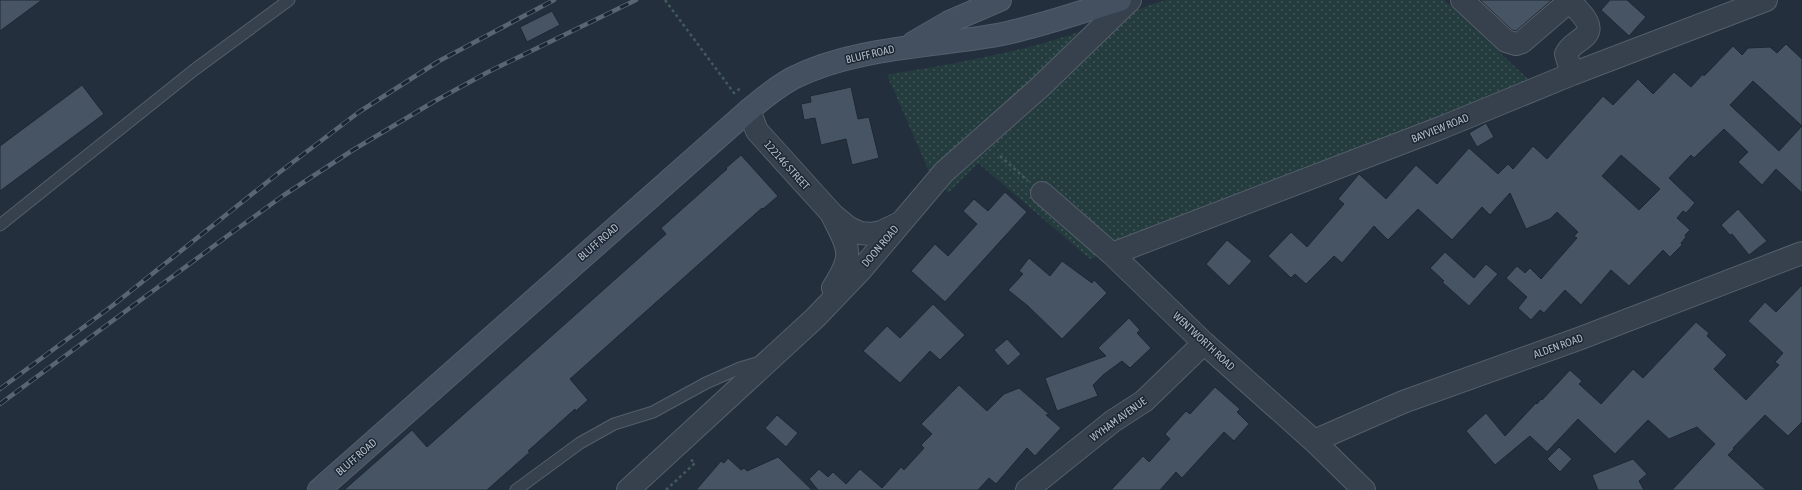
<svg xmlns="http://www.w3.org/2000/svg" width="1802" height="490" viewBox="0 0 1802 490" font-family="'Asap Condensed',sans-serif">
  <defs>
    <pattern id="park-dots" width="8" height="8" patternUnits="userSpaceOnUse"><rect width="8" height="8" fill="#253c3e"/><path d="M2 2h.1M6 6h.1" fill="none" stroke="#425659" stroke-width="1.8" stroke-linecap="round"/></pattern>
  </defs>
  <rect width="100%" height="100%" fill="#232f3d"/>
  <path fill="url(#park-dots)" d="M1167,0h277l86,81 -440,178 -112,-96 -30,30 -20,-24 -41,-94c64,-11 128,-21 189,-42 31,-10 60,-25 91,-33z"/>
  <path fill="#465464" stroke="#1e2834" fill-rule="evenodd" d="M0,0h42l-42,31z
    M1480,0h72l-36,31 -4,-1z
    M1610,0h17l19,17 -17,19 -28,-26z
    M552,11l8,14 -33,17 -7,-15z
    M1786,44l16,15v134l-26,-24 -14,16 -24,-23 10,-10 -24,-23 -30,29 -3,-3 -22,23 26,25 -9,10 -3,-2 -6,7 13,12 -5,5 1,2 -5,6 1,2 -12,12 -7,-7 -34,36 -18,-16 -30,35 -16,-15 -21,23 -4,-3 -9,10 -13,-12 9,-11 -21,-19 11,-12 8,7 5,-5 11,11 36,-41 -3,-2 4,-4 -21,-20 -7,7 -24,10 -16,-36 -20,22 -8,-8 -30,33 -34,-31 -30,31 -14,-14 -32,37 -8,-7 -28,28 -11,-10 -4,4 -23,-22 23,-24 16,15 37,-43 -6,-5 21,-25 27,25 30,-34 21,19 32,-36 29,26 10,-10 5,5 20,-23 14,13 56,-63 10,9 25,-26 15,15 21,-22 17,15 12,-13 1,2 29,-30 9,9 6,-7 22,-1 7,6zM1753,81l49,45 -23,25 -49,-46zM1621,155l39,34 -21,21 -37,-34z
    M82,85l22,29 -104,77v-45z
    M851,87l7,32 11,-2 10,41 -27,7 -6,-26 -25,6 -6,-27 -11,2 -3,-16 10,-2 -1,-6z
    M1486,123l8,14 -17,10 -8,-14z
    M741,155l37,41 -15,13 -1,-1 -192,171 18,21 -12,11 -1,-2 -47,42 2,1 -43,38h-143l68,-60 15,17 239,-213 -5,-6 66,-59 -1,-1z
    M1005,192l22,20 -82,90 -34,-31 24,-27 13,12 29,-32 -14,-13 11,-12 14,12z
    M1738,209l29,32 -18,14 -17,-21 -2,1 -9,-10z
    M1227,240l25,21 -23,25 -23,-22z
    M1445,252l29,26 12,-14 12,10 -29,32 -27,-24 2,-1 -14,-13z
    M1029,258l21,18 12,-15 30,22 2,-3 13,13 -45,46 -34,-33 -20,-16 15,-16 -4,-3z
    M1802,285v137l-14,14 -23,-21 -32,33 1,1 -6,6 38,35h-94l43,-46 -18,-17 -28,12 -21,-19 -33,34 -37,-35 -31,33 -17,-16 -35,29 -29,-34 20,-18 19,23 31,-33 1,1 4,-5 1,1 28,-30 12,11 -3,3 22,20 32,-35 10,9 53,-56 13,11 -2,3 20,19 -13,14 32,31 33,-35 -4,-3 8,-9 -35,-32 17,-19 11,10z
    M933,304l32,31 -25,25 -10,-9 -30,32 -37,-32 24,-25 13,12z
    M1129,318l11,12 -3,3 14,15 -21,20 -8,-7 -19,14 -10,10 5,11 -41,15 -12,-33 61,-22 -8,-8z
    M1007,339l14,15 -13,12 -14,-16z
    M959,385l28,26 17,-17 15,-6 30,26 -3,1 15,13 -26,28 -8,-8 -31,36 -7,-6 -11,12h-160l-9,-11 10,-10 9,8 5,-5 13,12 14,-15 22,19 19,-21 3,3 20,-22 -3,-3 11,-11 -11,-10z
    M1215,387l25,22 -3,3 12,12 -15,17 -10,-9 -42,46 -6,-6 -16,18h-49l32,-34 6,6 21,-23 -5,-5 21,-23 4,3z
    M777,415l21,18 -12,14 -21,-19z
    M1559,447l13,12 -12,13 -13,-13z
    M778,457l34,33h-116l25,-29 3,2 4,-5 13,12 3,-2 3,3z
    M1633,459l14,15 -8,7 5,9h-46l-6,-15z"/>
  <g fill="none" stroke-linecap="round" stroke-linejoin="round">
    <g stroke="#555e6b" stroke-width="13">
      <path id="lane" d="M0,225l194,-155 95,-70
        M516,490l64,-47 34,-19 39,-12 53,-29 34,-15 20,-6"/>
    </g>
    <g stroke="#555e6b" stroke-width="24">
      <path id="street" d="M1462,0l44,41 10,3 6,-2 42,-36c6,-1 10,-1 14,4 27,28 -5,27 -12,44l6,20
        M749,110l8,21 76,84 16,13 11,5 11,1 10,-2 17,-8
        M1042,193l70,61 92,89 110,98 50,49
        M1112,254l331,-127 129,-53 194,-74
        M833,288c21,-33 17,-37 0,-71
        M1314,441l89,-39 178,-64 221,-85
        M628,490l187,-172 45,-47 84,-99 95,-84 91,-88
        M1027,490l86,-69 31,-20 60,-58"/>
    </g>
    <g stroke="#555e6b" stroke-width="24">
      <path id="secondary" d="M913,43l36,-21 51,-22
        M319,490l430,-380c14,-12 28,-23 44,-32 62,-31 138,-31 204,-43 42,-8 83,-23 123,-35"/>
    </g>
    <path stroke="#42595b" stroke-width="2.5" stroke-dasharray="3 3" stroke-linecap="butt" d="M665,0l69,93 8,-6
      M1000,156l28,25
      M666,490l29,-27 -5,-4"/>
    <use href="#lane" stroke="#37414d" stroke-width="11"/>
    <use href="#street" stroke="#37414d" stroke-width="22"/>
    <use href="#secondary" stroke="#445060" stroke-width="22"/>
    <g stroke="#586575" stroke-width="4.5">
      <path id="rail" d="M0,389l112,-83 164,-131 83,-63 80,-51 115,-61
        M0,404l230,-170 54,-39 69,-45 82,-49 53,-29 148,-72"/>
    </g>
    <use href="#rail" stroke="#1c2632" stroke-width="3" stroke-dasharray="9" stroke-linecap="butt"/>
  </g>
  <g text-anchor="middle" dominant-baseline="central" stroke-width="3" stroke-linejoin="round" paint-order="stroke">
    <g font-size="11" fill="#b2bbc9" stroke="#1c2632">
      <text transform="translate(870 54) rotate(-13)">BLUFF ROAD</text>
      <text transform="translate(1440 128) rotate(-22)">BAYVIEW ROAD</text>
      <text transform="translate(787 165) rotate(48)">122146 STREET</text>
      <text transform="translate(598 242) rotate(-41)">BLUFF ROAD</text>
      <text transform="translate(880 246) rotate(-50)">DOON ROAD</text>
      <text transform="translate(1204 341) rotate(43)">WENTWORTH ROAD</text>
      <text transform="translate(1558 346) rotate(-20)">ALDEN ROAD</text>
      <text transform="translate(1118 419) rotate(-36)">WYHAM AVENUE</text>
      <text transform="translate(356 457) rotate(-41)">BLUFF ROAD</text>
    </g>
  </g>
</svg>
